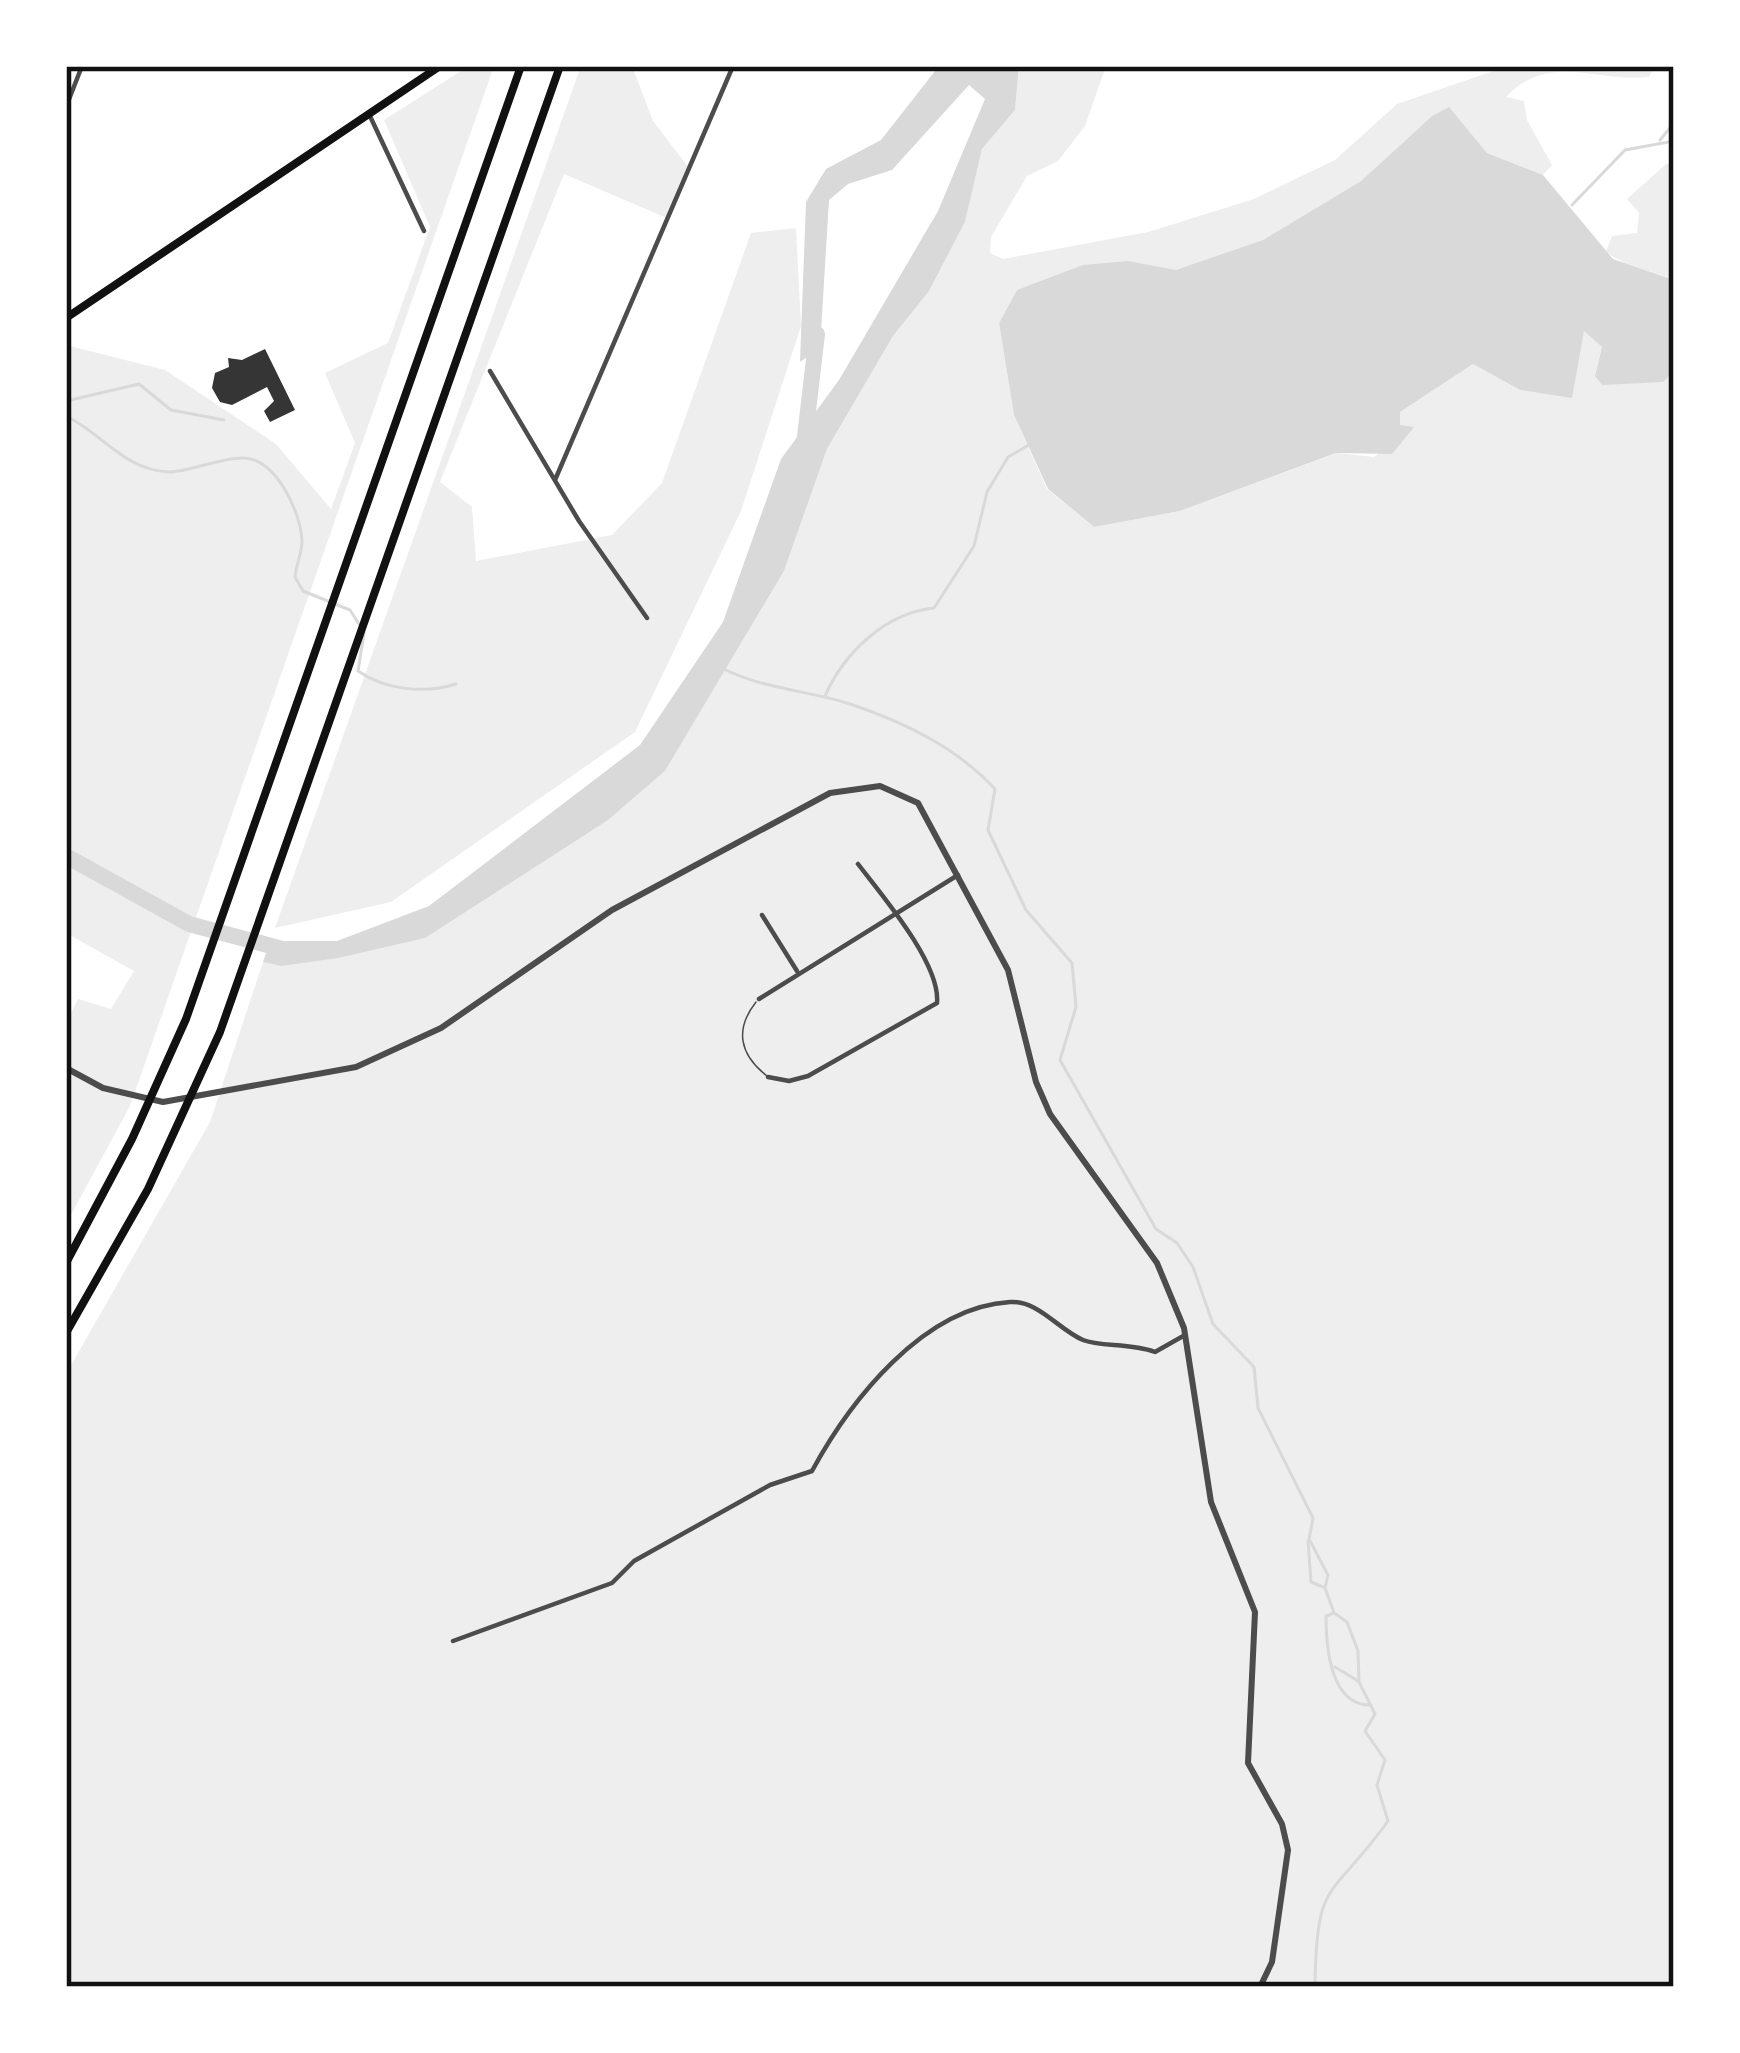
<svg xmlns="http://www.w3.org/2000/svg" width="1740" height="2053" viewBox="0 0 1740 2053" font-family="Lato,sans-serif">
  <rect width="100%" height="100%" fill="#fff"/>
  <path fill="#eee" d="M469,66h25l-364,1040 -64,118v-201l12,-24 33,10 23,-38 -68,-38v-588l99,25 111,74 55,65 24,-66 -30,-70 63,-30 42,-116 -46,-107z
    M581,66h51l21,55 36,47 -20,51 -105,-45 -124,308 32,25 4,54 136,-26 50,-52 89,-250 45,-5 5,98 -60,185 -106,221 -244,170 -116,26z
    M1019,66h87l-21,60 -27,35 -31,15 -36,61 -1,16 13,6 145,-27 106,-33 81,-39 62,-56 111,-38h147l-6,11c-51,6 -100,-26 -143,20l18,4 3,19 25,45 -9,10 -56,-22 -38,-45 -17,8 -71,65 -98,59 -87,31 -48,-10 -111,29 -18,33 15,92 33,74 47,38 86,-16 157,-58 37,4 39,-30 -14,-1 1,-14 73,-48 47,26 51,7 13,-67 18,17 -7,28 67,7 12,-11v1616h-1608v-613l144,-252 53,-160 18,4 244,-97 83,-49 57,-49 119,-200 43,-122 66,-113 36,-45 36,-69 17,-73 33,-39z
    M1674,163v117c-20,-9 -54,-15 -68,-29l6,-15 25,-3 2,-20 -12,-14 39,-35z"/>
  <path fill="#d9d9d9" d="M939,66h80l-4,44 -33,39 -17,73 -36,69 -36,45 -66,113 -43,122 -119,200 -57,49 -183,118 -87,20 -57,8 -18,-4 7,-21h67l92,-35 211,-161 83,-123 58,-163 58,-79 99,-169 47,-112 -16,-14 -77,85 -44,14 -19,16 -9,148 -20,14 6,-160 20,-33 55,-29z
    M1449,107l38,46 56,22 70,84 61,21v91l-11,11 -61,3 -7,-9 7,-29 -18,-16 -12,67 -52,-8 -47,-26 -73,48v13l14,2 -22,27 -56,-1 -156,58 -86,16 -46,-38 -34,-74 -15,-92 18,-33 66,-25 45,-4 48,9 87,-30 98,-59 71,-65z"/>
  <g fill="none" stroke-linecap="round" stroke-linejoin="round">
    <path stroke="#d9d9d9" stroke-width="3" d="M1660,140l14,-17
      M1572,205l53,-55 49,-9
      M66,401l73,-17 32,26 53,10
      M66,416c37,18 58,54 103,56 15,1 52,-14 72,-14 34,-2 60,54 61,83 0,12 -6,24 -7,36l8,14 47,19 9,14
      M364,633l-6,38c27,19 67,23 98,13
      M722,668c40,21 85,22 128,36 54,18 106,43 145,85l-7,41 38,80 46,53 4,44 -16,53 96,169 21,14 16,24 20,57 41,43 4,41 55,110 -4,21 19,36 -3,13 9,25 13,9 11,29 1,31 16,32 -10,17 20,29 -8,25 11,36c-57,80 -72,55 -73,166
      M825,696c19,-43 60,-83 109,-88l40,-62 13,-54 21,-35 21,-12
      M1308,1541l3,41 12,5
      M1334,1613l-8,3c0,33 5,90 45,89
      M1335,1667l23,14"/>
    <path stroke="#d9d9d9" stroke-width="16" d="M804,445l13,-111
      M66,856l123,68 101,27"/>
  </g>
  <path fill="#353535" d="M265,349l30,61 -25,12 -6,-11 10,-10 -7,-14 -35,18 -12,-3 -8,-14 3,-15 14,-6 -1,-9 14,2z"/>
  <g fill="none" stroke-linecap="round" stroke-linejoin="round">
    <path stroke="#4c4c4c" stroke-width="1.5" d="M756,1002c-22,28 -16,53 11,74"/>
    <path stroke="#4c4c4c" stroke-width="4.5" d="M66,107l16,-41
      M369,114l55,117
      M490,371l89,150 68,97
      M555,480l178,-414
      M762,915l35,56
      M759,999l199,-124
      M768,1077l21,4 19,-5 129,-73c4,-39 -56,-109 -79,-139
      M453,1641l159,-58 22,-22 136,-76 42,-14c38,-70 111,-164 198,-169 28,-2 49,28 73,38 17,7 47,3 72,12l30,-17"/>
    <path stroke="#4c4c4c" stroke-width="6" d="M66,1068l37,20 60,14 193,-35 85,-39 171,-118 218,-117 50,-7 38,17 90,167 28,112 14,32 107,149 27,65 27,174 44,110 -7,151 34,61 6,26 -16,112 -12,25"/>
    <path stroke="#111" stroke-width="8" d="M66,318l374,-252"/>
    <path stroke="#111" stroke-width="8" d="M66,1263l66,-124 54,-120 335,-953
      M66,1333l82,-144 72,-157 340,-966"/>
  </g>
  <rect width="1740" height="2053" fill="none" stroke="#ffffff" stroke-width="138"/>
  <rect x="69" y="69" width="1602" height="1915" fill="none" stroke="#111" stroke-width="4.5"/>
</svg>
